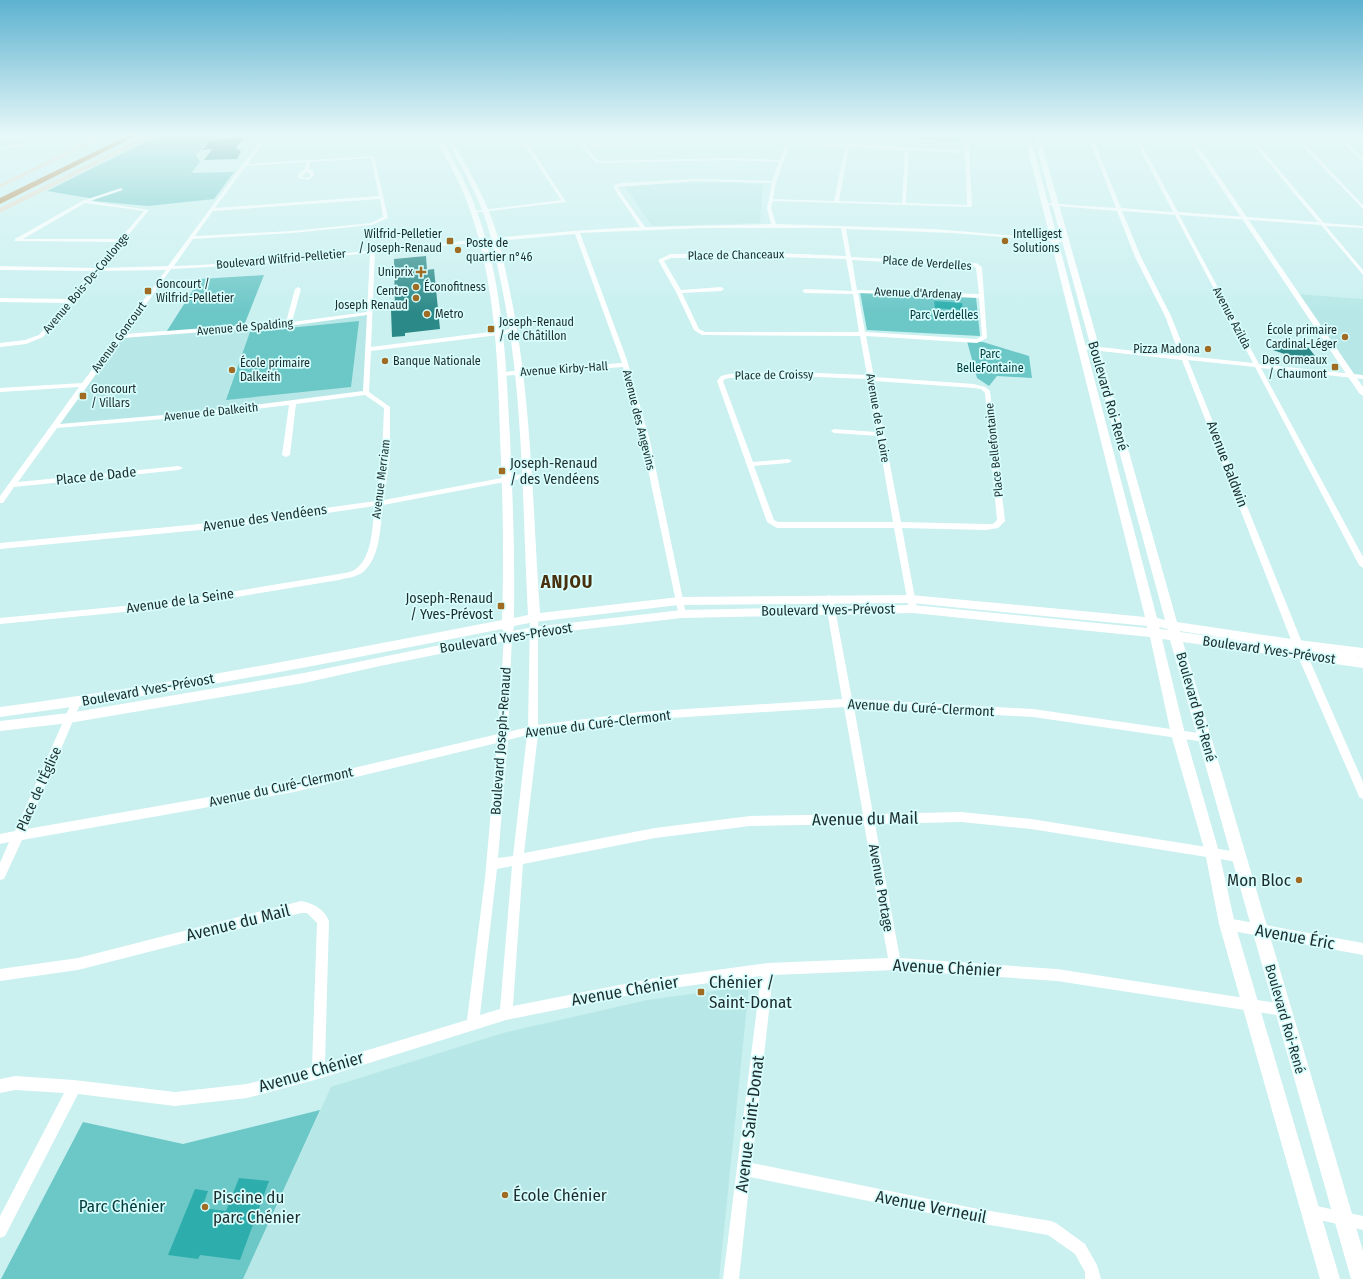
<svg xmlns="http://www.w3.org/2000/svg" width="1363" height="1279" viewBox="0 0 1363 1279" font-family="'Fira Sans Condensed',sans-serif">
  <rect width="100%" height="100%" fill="#caf0f0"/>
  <path fill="#b7e8e7" d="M0,134h103l-11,5h-35l-57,8z
    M731,182l32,3 -3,38 -108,3 -28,-41z
    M1297,294l66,5v78l-9,-1z
    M370,313l-4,80 -73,10 -238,23 65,-90 123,-8z
    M749,986l-30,293h-476l88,-192 172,-54 144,-33z"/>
  <path fill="#6cc7c7" d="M161,134l53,1 -18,20 4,7 -9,11 43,-1 -20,27 -66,7 -54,-5 -5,-3 -42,-7z
    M855,134h105v8l-105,-7z
    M264,275l-21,53 -78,6 35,-55z
    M860,292l116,5 4,39 -113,-6z
    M359,321l-8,66 -125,13 24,-68z
    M967,341l16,1 46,14 3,22 -35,-2 -8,10 -12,-8z
    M320,1110l-77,169h-242l82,-157 100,22z"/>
  <path fill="#2daead" d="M934,301l28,2 1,7 -28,-2z
    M239,1178l30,3 -29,79 -40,-5 -2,4 -30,-4 27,-66 13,2 -6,17 24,3z"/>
  <path fill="#2b8988" d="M244,137l-8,11 5,3 -4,8 -33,1 8,-11 -10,1 8,-10z
    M426,256l1,14 7,-1 6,60 -35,4v3l-13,1 -1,-27h4l-1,-51z
    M1292,340l16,7 7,9 -8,3 -11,-1 -23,-8z"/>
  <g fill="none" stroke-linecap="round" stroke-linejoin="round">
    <path fill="#fff" fill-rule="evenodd" d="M265,134h4l-21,30 126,-8 14,62 -16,7 -80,8 -99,6 -19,27c156,-6 310,-32 466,-39l-25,-37 -1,-5 6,-2 76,-4 76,2 7,-19 -50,-2 -128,3 -6,-1 -20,-23 -47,5 38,58 -94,11v-1l2,-1 87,-11 -44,-66h4l5,8 48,-5 -3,-3h4l8,10 181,-4 23,1 3,-7h4l-3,7 55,3 2,-10h4l-2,10 115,7 -1,-17h4l4,70 -1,3 -198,-6 -2,7 5,16 158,5 132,11v2h-2l-112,-9 -106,-4 5,28 125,6 6,4 5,71 -10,5 -111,-7 8,41 100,7 11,3 5,4 15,130 -7,7 -12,2 -84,-2 15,81 -4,3 -4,-3 -15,-81h-117l-10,-6 -50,-141 4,-5 8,-2 62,-2 76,3 -7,-39 -158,-1 -8,-5 -18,-38 -18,-32 12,-6 106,-1 70,3 -5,-28h-138l-123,5 47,127 23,81 36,173 -1,2h-6l-37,-175 -19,-74 -121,9 -3,-2 3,-2 120,-9 -47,-129 -200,18 -4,95 143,-18 3,2 -3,2 -143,18 -2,41 21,15v49l-6,44 144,-27 4,2 -1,2 -148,28c-3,21 -2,52 -20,67 -6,5 -17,6 -24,8l-163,27 -176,17v-6l176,-17 163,-27c5,-1 14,-2 18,-6 16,-13 15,-43 18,-62l-144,21 -231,22v-6l231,-22 145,-20 6,-45 2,-48 -19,-13 -69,9 -6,51 -4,2 -4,-2 7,-50 -90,11 -142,12 -39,54 161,-16 4,2 -4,2 -165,17 -11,16h-3v-7l79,-109 -79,5v-4l82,-5 84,-113 -68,1 -55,66 -17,7 -26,3v-4l25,-3 14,-5 27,-32 -66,-1v-4l69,1 24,-28 -93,-1v-4l95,2 22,-26 -100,-1h-2v-2l67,-38 39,-13 2,2 -33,11 59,9 -48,58 67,-2zM764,142l22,1 -6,17 -51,-2 -128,3 -4,-1 -12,-14zM790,144l55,3 -11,54 -61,-2 3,-17zM849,147l56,3 -3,53 -63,-2zM909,150l56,3 2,52 -61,-2zM371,158l8,38 -164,12 31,-42 60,-4 -1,7 -6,4 -1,5 10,2 6,-4v-4l-5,-3 1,-7zM307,172l3,2v2l-3,2 -5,-1 1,-2zM696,181l76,2 -5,25 4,16 -126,3 -26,-37 -1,-3zM380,199l3,18 -12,6 -79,8 -97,5 18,-25zM85,203l59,8 -24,28h-97zM370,253l-3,59 -75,10 9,-33 -3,-2 -3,2 -9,33 -161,12 46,-65 75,-4zM776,257l70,2 6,32 -47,-2 -3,2 3,2 48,1 6,38h-154l-6,-3 -17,-36 39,-2 3,-2 -3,-2 -40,3 -17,-29 7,-3zM852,260l123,7 1,1 3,26 -122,-4zM858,293l121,5 3,38 -6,3 -111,-7zM367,315l-4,76 -164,21 -139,12 62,-86 167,-12zM791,376l77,3 9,53 -43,-3 -3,2 3,2 44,3 15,86h-115l-4,-2 -20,-54 34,-3 4,-2 -4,-2 -35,3 -30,-81 2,-2 4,-1zM874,381l100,7 7,1 4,4 12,127 -4,4h-7l-85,-2z
      M1087,134h4l30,74 52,4 -41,-78h4l42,78 140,10 -73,-88h4l75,89 39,3v2l-37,-2 37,44v5l-42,-50 -142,-10 80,149 104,11v4l-102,-11 102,189v11l-4,-3 -104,-198 -67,-7 115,285 60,137v17l-4,-2 -1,-3 -65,-149 -111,-285 -100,-11 -3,-2 3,-2 98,11 -15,-40 -30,-59 -18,-46 -72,-6 -2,-1 2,-1 71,5zM1122,211l53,4 78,148 -66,-7 -16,-40 -30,-59z
      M1291,134h4l68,71v4z
      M1319,134l44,2v2l-22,-1 22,22v3l-27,-26z
      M55,139l39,3 -2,1 -37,-2 -55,8v-2z
      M829,595l4,3 19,101 181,10 172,25 4,1 1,3 -1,3 -4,1 -172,-25 -179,-10 19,107 88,-2 70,7 207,33 4,1 2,4 -2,4 -4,1 -207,-33 -70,-7 -86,2 25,134 157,11 226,35 5,1 1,5 -1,5 -5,1 -226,-35 -162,-11 -122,5 -21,188 226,46 73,12 5,2 29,21 12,21 4,14h-16v-7l-10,-18 -27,-19 -70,-12 -228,-46 -11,102h-16l38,-303 -111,15 -144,29 -188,59 -71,19 -72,8 -97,-12 -73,142 -5,2v-22l64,-123 -49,-3 -15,3v-14l15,-3 59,4 101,12 72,-8 65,-17 5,-144 -10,-10h-6l-223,57 -78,11v-12l78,-11 223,-57c12,2 23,8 28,20l-4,142 142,-43 18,-142 12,-135 -203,49 -272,48 -18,39 -4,1v-17l9,-21 -9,2v-10l15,-3 58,-132 3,-1 3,1 2,3 -54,127 267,-47 204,-48 6,-98 4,-3 4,3 -4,96 20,-5 2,-109 4,-3 4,3v107l102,-13 202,-13 -17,-101zM844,707l19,107 -113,2 -95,12 -131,25 14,-119 102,-14zM527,735l-14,121 -15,2 10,-118zM864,824l24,134 -120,5 -118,16 -137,27 10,-142 132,-26 95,-12zM512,866l-12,143 -20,6 17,-146z
      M1227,918l136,25v12l-136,-25 -4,-2 -2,-4 2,-4z
      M1312,1205l51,11v14l-56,-13 -2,-5 2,-5z"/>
    <path fill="#fff" fill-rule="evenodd" d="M433,134h5c13,22 26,44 35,67 30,75 33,159 37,238 3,60 5,119 4,179l14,-3c-6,-111 -4,-223 -27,-332 -5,-23 -9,-46 -17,-68 -10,-28 -26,-55 -41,-81h5c15,26 31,52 42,80 9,22 13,45 18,68 24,109 24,220 32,331l139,-16 232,-2 234,22 -121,-483h6l127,484 8,2 -132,-486h6l138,488 121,18 65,8v10l-32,-4 32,4v10l-180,-26 180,609v28h-12l-181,-639 -8,-1 23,95 34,118 16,72 105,355h-20l-101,-355 -14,-72 -34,-118 -21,-97 -237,-24 -231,5 -148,17 -154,31 -76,17 -235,40 -69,8v-10l69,-8 235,-40 200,-41 -2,-3c-167,33 -333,66 -502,88v-10c169,-22 336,-55 502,-87 2,-61 1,-121 -2,-182 -2,-79 -5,-161 -33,-236 -9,-24 -22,-46 -34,-68zM911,603l236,23v2l-234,-23 -231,5 -148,17 -21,4 1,-5 20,-4 145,-17zM1159,627l8,2 1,1 -8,-1zM1180,631l83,13 -83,-12z
      M1185,134h5l173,253v9l-4,-3z"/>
    <path fill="#e8d8c5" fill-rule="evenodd" d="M103,134h8l-111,54v-4z
      M149,134h8l-157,79v-5z"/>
    <path fill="#b17e3d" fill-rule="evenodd" d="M131,134h9l-140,70v-6z"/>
  </g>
  <linearGradient id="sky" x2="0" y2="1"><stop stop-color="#5db2d0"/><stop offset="0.43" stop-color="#e7f8f8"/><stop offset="1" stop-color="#e7f8f8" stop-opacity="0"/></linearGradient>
  <rect width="1363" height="313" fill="url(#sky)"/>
  <g fill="#a06c24" stroke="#d7fefd" stroke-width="1.5">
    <rect x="446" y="237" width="8" height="8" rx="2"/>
    <circle cx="1005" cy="241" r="4"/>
    <circle cx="458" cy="250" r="4"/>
    <path d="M419 266h4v4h4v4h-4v4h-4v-4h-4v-4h4z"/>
    <circle cx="416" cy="287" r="4"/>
    <rect x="144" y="287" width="8" height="8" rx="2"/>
    <circle cx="416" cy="298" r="4"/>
    <circle cx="427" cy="314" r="4"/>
    <rect x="487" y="325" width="8" height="8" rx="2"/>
    <circle cx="1345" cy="337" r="4"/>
    <circle cx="1208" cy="349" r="4"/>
    <circle cx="385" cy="361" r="4"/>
    <rect x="1331" y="363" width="8" height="8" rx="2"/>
    <circle cx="232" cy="370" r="4"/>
    <rect x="79" y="392" width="8" height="8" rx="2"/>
    <rect x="498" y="467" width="8" height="8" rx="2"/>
    <rect x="497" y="602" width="8" height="8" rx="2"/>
    <circle cx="1299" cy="880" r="4"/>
    <rect x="697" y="988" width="8" height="8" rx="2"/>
    <circle cx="505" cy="1195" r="4"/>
    <circle cx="205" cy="1207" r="4"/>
  </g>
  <g text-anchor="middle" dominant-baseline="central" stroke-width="3.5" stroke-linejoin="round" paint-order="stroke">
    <g font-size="12" fill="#1d2c2c" stroke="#d7fefd" text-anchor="start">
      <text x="442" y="234" text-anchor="end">Wilfrid-Pelletier<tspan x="442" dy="14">/ Joseph-Renaud</tspan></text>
      <text x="1013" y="234">Intelligest<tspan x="1013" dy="14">Solutions</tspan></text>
      <text x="466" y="243">Poste de<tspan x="466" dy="14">quartier n°46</tspan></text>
      <text x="413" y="272" text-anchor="end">Uniprix</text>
      <text x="156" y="284">Goncourt /<tspan x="156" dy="14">Wilfrid-Pelletier</tspan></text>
      <text x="424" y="287">Éconofitness</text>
      <text x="408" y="291" text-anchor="end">Centre<tspan x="408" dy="14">Joseph Renaud</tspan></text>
      <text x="435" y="314">Metro</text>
      <text x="499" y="322">Joseph-Renaud<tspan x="499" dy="14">/ de Châtillon</tspan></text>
      <text x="1337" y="330" text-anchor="end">École primaire<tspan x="1337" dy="14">Cardinal-Léger</tspan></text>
      <text x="1200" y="349" text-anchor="end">Pizza Madona</text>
      <text x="1327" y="360" text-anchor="end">Des Ormeaux<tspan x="1327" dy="14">/ Chaumont</tspan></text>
      <text x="393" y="361">Banque Nationale</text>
      <text x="240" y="363">École primaire<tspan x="240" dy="14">Dalkeith</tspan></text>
      <text x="91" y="389">Goncourt<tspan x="91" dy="14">/ Villars</tspan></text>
    </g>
    <g font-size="12" fill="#1d2c2c" stroke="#d7fefd">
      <text transform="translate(736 255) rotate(-1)">Place de Chanceaux</text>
      <text transform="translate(281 259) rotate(-5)">Boulevard Wilfrid-Pelletier</text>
      <text transform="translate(927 263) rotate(4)">Place de Verdelles</text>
      <text transform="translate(86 283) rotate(-50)">Avenue Bois-De-Coulonge</text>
      <text transform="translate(918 293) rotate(2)">Avenue d'Ardenay</text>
      <text transform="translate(1232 318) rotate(62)">Avenue Azilda</text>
      <text transform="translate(245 327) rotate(-5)">Avenue de Spalding</text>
      <text transform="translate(119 337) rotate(-54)">Avenue Goncourt</text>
      <text transform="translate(564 369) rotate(-4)">Avenue Kirby-Hall</text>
      <text transform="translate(774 375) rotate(-1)">Place de Croissy</text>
      <text transform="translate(211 412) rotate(-6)">Avenue de Dalkeith</text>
      <text transform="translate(878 418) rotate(80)">Avenue de la Loire</text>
      <text transform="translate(639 420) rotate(76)">Avenue des Angevins</text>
      <text transform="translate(994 450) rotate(-96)">Place Bellefontaine</text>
      <text transform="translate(381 479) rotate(-83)">Avenue Merriam</text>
    </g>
    <g font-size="12" fill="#003a3a" stroke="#d7fefd">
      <text x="944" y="315">Parc Verdelles</text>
      <text x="990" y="354">Parc<tspan x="990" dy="14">BelleFontaine</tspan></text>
    </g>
    <g font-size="14" fill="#1d2c2c" stroke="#d7fefd">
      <text transform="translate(1108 396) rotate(74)">Boulevard Roi-René</text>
      <text transform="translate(1227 464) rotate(69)">Avenue Baldwin</text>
      <text transform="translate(96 476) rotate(-6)">Place de Dade</text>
      <text transform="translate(265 518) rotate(-8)">Avenue des Vendéens</text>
      <text transform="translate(180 601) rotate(-8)">Avenue de la Seine</text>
      <text transform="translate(828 610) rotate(-1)">Boulevard Yves-Prévost</text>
      <text transform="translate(506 638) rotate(-9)">Boulevard Yves-Prévost</text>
      <text transform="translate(1269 650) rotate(8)">Boulevard Yves-Prévost</text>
      <text transform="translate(148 690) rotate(-10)">Boulevard Yves-Prévost</text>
      <text transform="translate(1196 707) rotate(74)">Boulevard Roi-René</text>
      <text transform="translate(921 708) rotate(3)">Avenue du Curé-Clermont</text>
      <text transform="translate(598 724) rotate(-7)">Avenue du Curé-Clermont</text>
      <text transform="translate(501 741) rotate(-86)">Boulevard Joseph-Renaud</text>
      <text transform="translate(281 787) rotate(-12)">Avenue du Curé-Clermont</text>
      <text transform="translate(39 789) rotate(-66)">Place de l'Église</text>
      <text transform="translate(881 888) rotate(80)">Avenue Portage</text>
      <text transform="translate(1285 1019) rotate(74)">Boulevard Roi-René</text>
    </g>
    <g font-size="14" fill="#1d2c2c" stroke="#d7fefd" text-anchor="start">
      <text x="510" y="463">Joseph-Renaud<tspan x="510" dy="16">/ des Vendéens</tspan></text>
      <text x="493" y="598" text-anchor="end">Joseph-Renaud<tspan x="493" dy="16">/ Yves-Prévost</tspan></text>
    </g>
    <g font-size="17" fill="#1d2c2c" stroke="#d7fefd">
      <text transform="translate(865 819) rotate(-1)">Avenue du Mail</text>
      <text transform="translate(238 923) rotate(-14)">Avenue du Mail</text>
      <text transform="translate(1295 937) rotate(10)">Avenue Éric</text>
      <text transform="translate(947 968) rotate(3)">Avenue Chénier</text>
      <text transform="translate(625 991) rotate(-10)">Avenue Chénier</text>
      <text transform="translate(311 1072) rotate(-16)">Avenue Chénier</text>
      <text transform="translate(750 1124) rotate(-83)">Avenue Saint-Donat</text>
      <text transform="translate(931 1207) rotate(11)">Avenue Verneuil</text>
    </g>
    <g font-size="17" fill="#1d2c2c" stroke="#d7fefd" text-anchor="start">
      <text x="1291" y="880" text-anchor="end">Mon Bloc</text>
      <text x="709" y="982">Chénier /<tspan x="709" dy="20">Saint-Donat</tspan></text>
      <text x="513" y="1195">École Chénier</text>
      <text x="213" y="1197">Piscine du<tspan x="213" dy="20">parc Chénier</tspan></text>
    </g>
    <g font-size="17" fill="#003a3a" stroke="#d7fefd">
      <text x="122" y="1206">Parc Chénier</text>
    </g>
    <g font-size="18" font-weight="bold" letter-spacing="1" fill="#482f0d" stroke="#d7fefd">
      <text x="567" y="582">ANJOU</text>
    </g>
  </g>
</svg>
